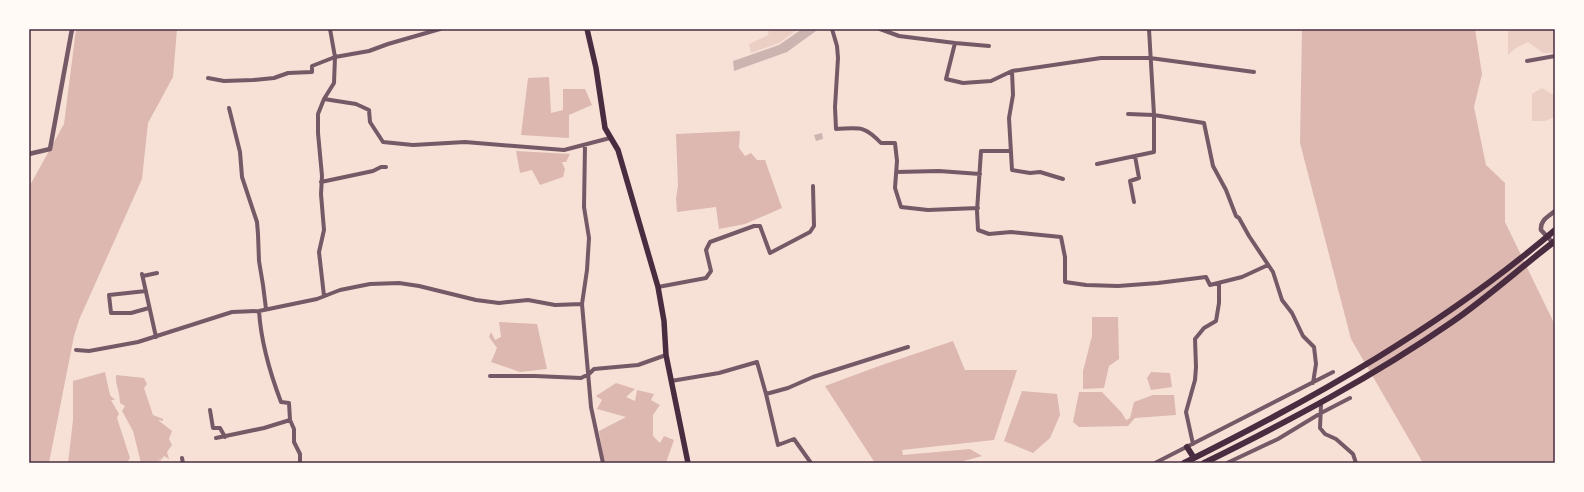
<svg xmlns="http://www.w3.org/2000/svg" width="1584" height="492" viewBox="0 0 1584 492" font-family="'DejaVu Sans',sans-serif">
  <rect width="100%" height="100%" fill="#f7e1d7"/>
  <path fill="#ebcfc5" d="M769,29h29l-19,14 -28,10 -2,-9 19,-9z
    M1508,29h47v24h-12l-15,-11 -12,6 -8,7z
    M1542,88l13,8v21l-10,4h-13v-27z"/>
  <path fill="#dcb8b0" d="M76,29h101l-4,48 -25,46 -6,56 -63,141 -5,16 -25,127h-20v-276l35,-63z
    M1302,29h173l7,45 -8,33 12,58 19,18v39l50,103v138h-132l-72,-124 -51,-196z
    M549,77l2,36 12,-3v-21h22l7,16 -23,10v23l-48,-3 7,-57z
    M740,131l-1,17 6,8 6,-3 6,7h8l17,48 -37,16 -26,5 -3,-22 -39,5 -1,-14 2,-12 -2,-52z
    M516,151l54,3 -4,8h-4l3,7 -2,8 -23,8 -8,-15 -12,3z
    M1092,317h26l1,42 -10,7 -5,22 -21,1v-18l9,-35z
    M499,322l38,2 10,45 -27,3 -29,-10 6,-14 -8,-11 2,-5 4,8 6,-3z
    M953,341l12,29h52l-23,70 -92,10 1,5 67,-6 12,7 -25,7h-82l-50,-77 54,-20z
    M105,372l5,23 5,5h-4l8,14 -2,4 13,40 -3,5h-59l5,-43v-39z
    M1151,372l19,1 2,14 -21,3 -4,-12z
    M116,375l28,3 3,6 -3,4 9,27 10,4v2l-5,-1 14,11 -3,8 3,6 -5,7 2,7 -5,-3 -2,3 -4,-1 4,2 -11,3h-10l-8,-32 -11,-20 3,-5 -5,-3c0,-11 -5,-19 -4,-28z
    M616,383l19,6 -9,8 9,4 2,-11 17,4 -3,6 9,5 -7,10v21l7,7 4,-7 10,4 -8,23h-62l-5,-32 27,-14 -29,-8 5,-9 -6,-4z
    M1022,391l35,3 3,21 -10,23 -17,15 -29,-12z
    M1079,392h23l20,21 4,7 4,-2 4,-16 19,-7h21l2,20 -41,3 -7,8 -49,1 -6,-5z"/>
  <path fill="#ccb4b1" d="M802,29h13l1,2 -29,21 -53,19 -1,-10 46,-16z
    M822,133l1,6 -7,2 -2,-6z"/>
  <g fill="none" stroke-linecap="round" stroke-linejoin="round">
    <path stroke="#755966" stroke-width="4" d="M832,29l5,17 1,12 -3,49 1,22c24,-1 28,-4 45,14h14l2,18 -2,27 6,19 27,3 50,-2
      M880,29l19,7 56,7 -9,36 17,4 28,-2 21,-10 89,-13h49l104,14
      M1149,29l5,86 50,8 9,43 13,24 10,26 3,2 10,18 24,36 9,28 10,13 11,23 11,11 2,17 -3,19
      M955,43l34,3
      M1527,61l28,-5
      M1012,71l1,24 -4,23 3,52 18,3 10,-1 23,7
      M208,78l16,3 29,-1 21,-2 14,-5 24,-1v-6l23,-9 34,-6 19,-7 52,-15
      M324,99l32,5 13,6 1,12 13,20 30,3 52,-3 99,8 46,-12
      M229,108l11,44 2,25 15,45 1,12 1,27 4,24 3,24
      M1011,151h-30l-4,60 1,19 11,4 22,-2 50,5 4,20v25l21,3 32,1 40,-3 48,-6 4,8 32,-8 26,-12
      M1097,164l57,-12v-37l-26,-1
      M896,172l43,-1 41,3
      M321,182l52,-11 8,-4h5
      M1134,202l-4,-21 9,-3 -4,-22
      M142,274l14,63
      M143,276l14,-3
      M658,287l48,-9 5,-7 -5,-21 4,-8 44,-16h6l10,27 40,-21 4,-6 -1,-40
      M146,291l-37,4 2,18h20l18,-5
      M324,296l-5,-44 5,-22 -3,-36 1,-18 -4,-43v-19l6,-15 10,-16 1,-26 -5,-28
      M582,304l9,103 12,56
      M259,311c2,31 11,62 22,91l8,1 1,17 4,9v13l6,12v9
      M76,350l13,1 49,-9 94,-30 27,-1 58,-12 23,-9 30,-6 29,-1 20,3 57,14 23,3 29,-3 27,5 27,-1 5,-34 2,-32 -5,-31 1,-62
      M490,376h45l46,2 8,-4 5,-5 44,-4 28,-10
      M671,381l48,-8 38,-11 9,32 12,51 16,-6 17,24
      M766,394l22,-6 25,-11 95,-30
      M1321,405l-1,23 5,6 11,5 17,15 3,9
      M210,410l3,18h7l5,9
      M216,438l48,-10 26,-8
      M1193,444l-7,-32 9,-32 1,-13 -1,-28 9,-11 12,-7 3,-18v-20
      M182,458l1,5
      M1155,463l178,-91
      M1227,463l51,-24 43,-26 29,-15"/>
    <path stroke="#755966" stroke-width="4.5" d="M29,154l21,-5 22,-120
      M1555,211c-7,6 -15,9 -14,19l14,15"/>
    <path stroke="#4a2c40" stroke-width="5.5" d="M587,29l9,39 9,60 13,22 40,137 6,34 2,34 22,108"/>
    <path stroke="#4a2c40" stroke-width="6" d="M1187,447l7,11
      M1184,463c131,-65 260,-138 371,-233
      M1204,463c85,-42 170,-87 248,-141 36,-25 68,-54 103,-81"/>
  </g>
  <rect width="1584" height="492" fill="none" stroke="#fffaf5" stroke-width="60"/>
  <rect x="30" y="30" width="1524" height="432" fill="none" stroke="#4a2c40" stroke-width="1.5"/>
</svg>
